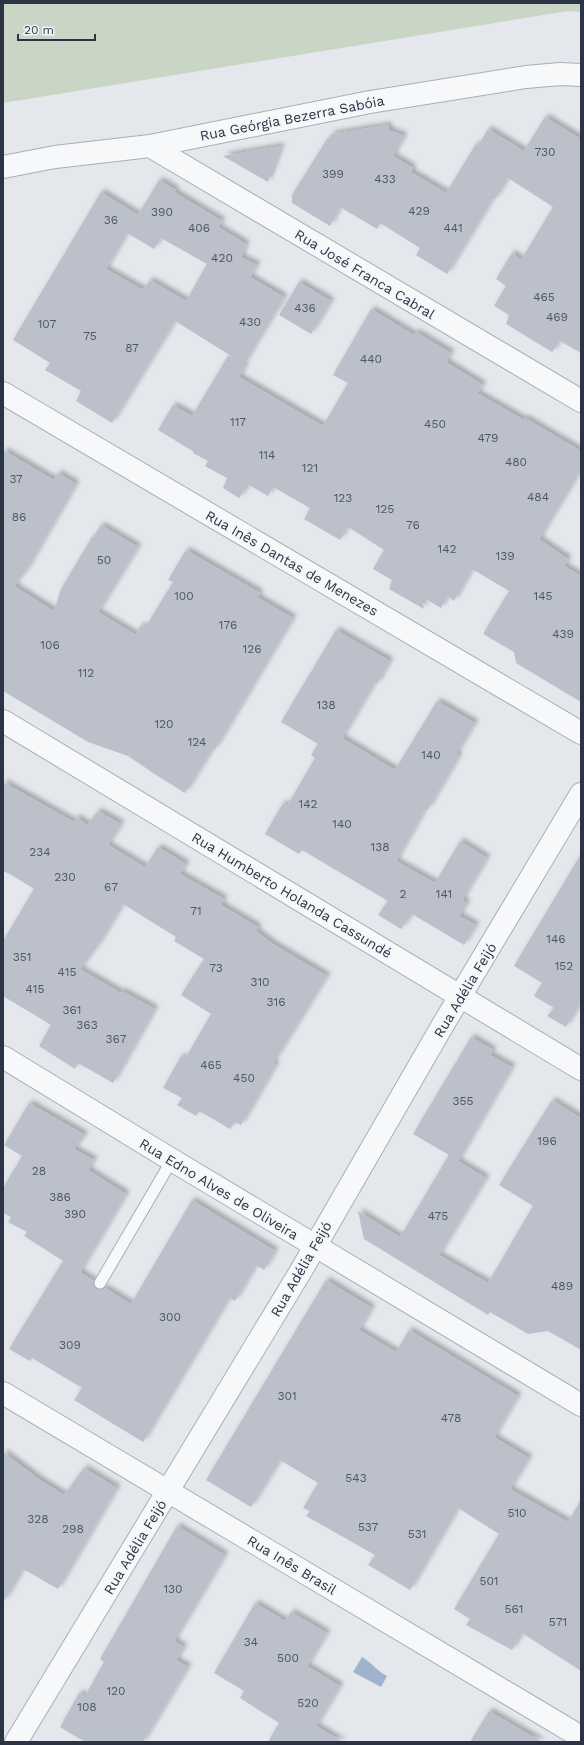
<svg xmlns="http://www.w3.org/2000/svg" width="584" height="1745" viewBox="0 0 584 1745" font-family="'Work Sans',sans-serif">
  <defs>
    <filter id="shadow"><feDropShadow dx="3.5" dy="-3.5" stdDeviation="2" flood-color="#0004"/></filter>
  </defs>
  <rect width="100%" height="100%" fill="#e4e7ec"/>
  <path fill="#c9d6c5" d="M3,3h578v9l-13,-1 -565,92z"/>
  <path fill="#9fb4cc" d="M362,1657c10,6 15,14 25,19l-6,11 -28,-15z"/>
  <path fill="#bbc0ca" fill-rule="evenodd" filter="url(#shadow)" d="M545,117l36,22v214l-21,-12 -8,11 -46,-28 3,-9 -15,-9 12,-20 -10,-7 16,-26 9,7 32,-53 -45,-29 -13,21 -2,-1 -46,76 -31,-19 4,-7 -40,-25 -3,6 -37,-22 -10,19 -38,-23v-8l35,-56 5,-1 -1,-4 57,-9 1,5 15,6 -11,20 20,12 -2,4 35,21 30,-49 2,2 10,-17 36,22z
    M281,146l-13,36 -45,-26z
    M159,180l17,10 -2,2 48,29 -4,6 28,17 -5,13 16,8 -7,12 34,20 -40,67 -69,-43 -63,102 -36,-22 5,-10 -36,-21 5,-7 -37,-23 88,-148 37,23zM127,233l27,16 7,-11 46,26 -21,37 -36,-21 -7,10 -37,-21z
    M299,282l32,19 -20,33 -32,-19z
    M371,309l43,26 2,-3 35,21 -5,9 37,23 -6,8 47,27 1,-2 56,33v18l-42,70 29,20 -4,7 17,10v126l-65,-39 -2,-11 -31,-18 26,-43 -37,-22 -18,32 -6,-5 -7,12 -19,-11 2,12 -35,-20 3,-9 -19,-11 11,-19 -36,-23 -8,13 -36,-21 6,-11 -37,-21 -5,9 -19,-11 -10,13 -16,-10 4,-10 -22,-12 3,-5 -15,-8 1,-1 -36,-22 15,-25 19,11 36,-60 17,10 -6,11 84,49 25,-43 -15,-8z
    M3,450l51,30 4,-7 18,11 -49,85 -13,17 40,25 7,-22 31,-52 1,1 8,-13 37,22 -40,65 38,23 5,-10 4,3 28,-46 -5,-2 18,-30 74,43 -3,4 36,21 -78,131 -2,-1 -28,45 -32,-20 -25,-17 -40,-14 -85,-51z
    M336,630l54,31 -13,23 -2,-2 -33,56 53,32 42,-69 38,22 -19,31 3,2 -31,53h-3l-29,52 39,22 25,-42 27,17 -25,42 5,3 -8,13 17,9 -12,20 -52,-31 -11,15 -23,-14 10,-14 -86,-51 -3,4 -34,-20 18,-31 4,3 28,-48 -4,-3 7,-11 -37,-22z
    M3,782l71,40 3,-5 10,8 11,-14 23,13 -13,21 37,22 13,-20 28,17 -6,10 44,25 -3,6 37,22 -2,4 17,13 54,32 -54,87 3,2 -35,60 -6,-3 -5,7 -31,-18 -3,5 -19,-11 5,-7 -19,-10 18,-32 4,3 26,-45 -30,-19 23,-36 -30,-18 2,-4 -53,-33 -25,41 -18,24 41,24 1,-2 33,18 -42,74 -35,-20 -3,6 -36,-23 12,-21 -48,-29v-55l31,-52 -24,-15 -7,-3z
    M581,854v148l-15,25 -19,-11 7,-8 -20,-12 8,-13 -28,-17z
    M471,1037l22,13 -3,5 22,12 -54,94 28,17 -47,77 49,28 45,-77 -34,-21 53,-85 29,18v232l-33,-19 -20,3 -38,-22 -2,3 -124,-76 -6,-28 42,26 49,-82 -36,-21z
    M29,1103l56,32 -11,14 20,11 -6,10 38,24 -46,78 14,9v5l2,3 4,1 5,-2 26,16 61,-104 83,51 -11,19 -8,-5 -21,36 -6,-3 -86,144 -69,-42 8,-12 -50,-30 -2,3 -21,-12 54,-88 -39,-25 3,-4 -19,-10 3,-5 -8,-4v-25l19,-32 -18,-11z
    M326,1280l46,28 -13,22 37,22 13,-22 109,66 -24,41 35,21 -19,31 58,33 13,-22v171l-59,-38 -10,17 -46,-25 4,-6 -16,-10 45,-75 -41,-26 -48,82 -42,-25 7,-10 -69,-39 4,-5 -7,-3 15,-25 -38,-23 -29,47 -45,-27z
    M3,1452l37,28 24,15 20,-27 33,20 -59,101 -35,-20 -20,34z
    M177,1526l48,29 -51,86 10,6 -8,13 12,7 -45,75h-58l-25,-15 19,-34 6,3 19,-34 -4,-3z
    M255,1603l30,18 6,-9 36,21 -20,33 33,20 -24,40 27,16h-75l11,-19 -39,-25 4,-7 -30,-18z
    M489,1711l53,31h-72z"/>
  <g fill="none" stroke-linecap="round" stroke-linejoin="round">
    <g stroke="#a9aeb7" stroke-width="13">
      <path id="service" d="M100,1283l72,-123"/>
    </g>
    <g stroke="#a9aeb7" stroke-width="24">
      <path id="minor" d="M150,146l431,255
        M3,167l52,-10 95,-11 220,-44 156,-25 34,-3 21,1
        M3,393l578,340
        M3,721l578,348
        M3,1057l169,103 409,245
        M3,1393l578,344
        M16,1742l286,-473 142,-246 137,-229"/>
    </g>
    <use href="#service" stroke="#f7f8fa" stroke-width="11"/>
    <use href="#minor" stroke="#f7f8fa" stroke-width="22"/>
  </g>
  <g text-anchor="middle" dominant-baseline="central" stroke-width="4" stroke-linejoin="round" paint-order="stroke">
    <g font-size="12" fill="#4f5766">
      <text x="545" y="152">730</text>
      <text x="333" y="174">399</text>
      <text x="385" y="179">433</text>
      <text x="419" y="211">429</text>
      <text x="162" y="212">390</text>
      <text x="111" y="220">36</text>
      <text x="199" y="228">406</text>
      <text x="453" y="228">441</text>
      <text x="222" y="258">420</text>
      <text x="544" y="297">465</text>
      <text x="305" y="308">436</text>
      <text x="557" y="317">469</text>
      <text x="250" y="322">430</text>
      <text x="47" y="324">107</text>
      <text x="90" y="336">75</text>
      <text x="132" y="348">87</text>
      <text x="371" y="359">440</text>
      <text x="238" y="422">117</text>
      <text x="435" y="424">450</text>
      <text x="488" y="438">479</text>
      <text x="267" y="455">114</text>
      <text x="516" y="462">480</text>
      <text x="310" y="468">121</text>
      <text x="16" y="479">37</text>
      <text x="538" y="497">484</text>
      <text x="343" y="498">123</text>
      <text x="385" y="509">125</text>
      <text x="19" y="517">86</text>
      <text x="413" y="525">76</text>
      <text x="447" y="549">142</text>
      <text x="505" y="556">139</text>
      <text x="104" y="560">50</text>
      <text x="184" y="596">100</text>
      <text x="543" y="596">145</text>
      <text x="228" y="625">176</text>
      <text x="563" y="634">439</text>
      <text x="50" y="645">106</text>
      <text x="252" y="649">126</text>
      <text x="86" y="673">112</text>
      <text x="326" y="705">138</text>
      <text x="164" y="724">120</text>
      <text x="197" y="742">124</text>
      <text x="431" y="755">140</text>
      <text x="308" y="804">142</text>
      <text x="342" y="824">140</text>
      <text x="380" y="847">138</text>
      <text x="40" y="852">234</text>
      <text x="65" y="877">230</text>
      <text x="111" y="887">67</text>
      <text x="403" y="894">2</text>
      <text x="444" y="894">141</text>
      <text x="196" y="911">71</text>
      <text x="556" y="939">146</text>
      <text x="22" y="957">351</text>
      <text x="564" y="966">152</text>
      <text x="216" y="968">73</text>
      <text x="67" y="972">415</text>
      <text x="260" y="982">310</text>
      <text x="35" y="989">415</text>
      <text x="276" y="1002">316</text>
      <text x="72" y="1010">361</text>
      <text x="87" y="1025">363</text>
      <text x="116" y="1039">367</text>
      <text x="211" y="1065">465</text>
      <text x="244" y="1078">450</text>
      <text x="463" y="1101">355</text>
      <text x="547" y="1141">196</text>
      <text x="39" y="1171">28</text>
      <text x="60" y="1197">386</text>
      <text x="75" y="1214">390</text>
      <text x="438" y="1216">475</text>
      <text x="562" y="1286">489</text>
      <text x="170" y="1317">300</text>
      <text x="70" y="1345">309</text>
      <text x="287" y="1396">301</text>
      <text x="451" y="1418">478</text>
      <text x="356" y="1478">543</text>
      <text x="517" y="1513">510</text>
      <text x="38" y="1519">328</text>
      <text x="368" y="1527">537</text>
      <text x="73" y="1529">298</text>
      <text x="417" y="1534">531</text>
      <text x="489" y="1581">501</text>
      <text x="173" y="1589">130</text>
      <text x="514" y="1609">561</text>
      <text x="558" y="1622">571</text>
      <text x="251" y="1642">34</text>
      <text x="288" y="1658">500</text>
      <text x="116" y="1691">120</text>
      <text x="308" y="1703">520</text>
      <text x="87" y="1707">108</text>
    </g>
    <g font-size="14" fill="#2b3445" stroke="#f4f6f9">
      <text transform="translate(292 118) rotate(-11)">Rua Geórgia Bezerra Sabóia</text>
      <text transform="translate(365 274) rotate(31)">Rua José Franca Cabral</text>
      <text transform="translate(292 563) rotate(30)">Rua Inês Dantas de Menezes</text>
      <text transform="translate(292 895) rotate(31)">Rua Humberto Holanda Cassundé</text>
      <text transform="translate(465 990) rotate(-59)">Rua Adélia Feijó</text>
      <text transform="translate(219 1189) rotate(31)">Rua Edno Alves de Oliveira</text>
      <text transform="translate(301 1269) rotate(-60)">Rua Adélia Feijó</text>
      <text transform="translate(135 1547) rotate(-59)">Rua Adélia Feijó</text>
      <text transform="translate(292 1565) rotate(31)">Rua Inês Brasil</text>
    </g>
  </g>
  <rect width="584" height="1745" fill="none" stroke="#2b3445" stroke-width="8"/>
  <path d="M18 34v6h77v-6" fill="none" stroke="#2b3445" stroke-width="2"/>
  <text x="24" y="34" font-size="12" fill="#2b3445" stroke="#f4f6f9" stroke-width="3" paint-order="stroke">20 m</text>
</svg>
